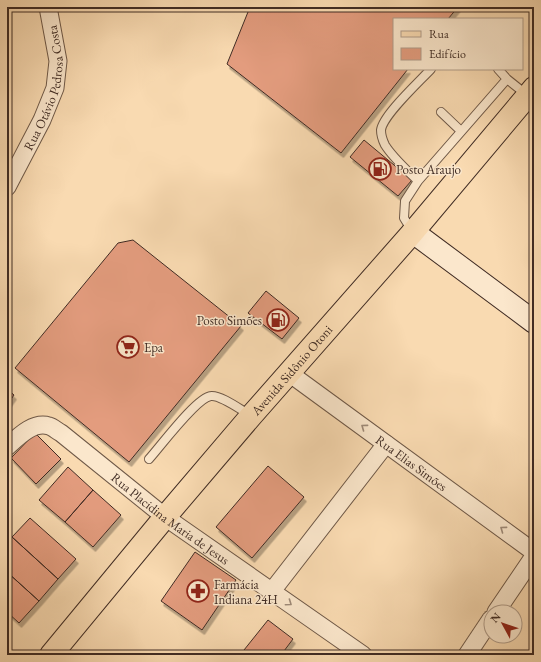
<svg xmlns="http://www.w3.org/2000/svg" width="541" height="662" viewBox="0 0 541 662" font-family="'EB Garamond',serif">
  <defs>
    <filter id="shadow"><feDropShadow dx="2.5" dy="4.5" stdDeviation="0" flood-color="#0004"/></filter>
  </defs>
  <rect width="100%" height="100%" fill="#f9dab1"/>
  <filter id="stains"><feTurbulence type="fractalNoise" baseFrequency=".005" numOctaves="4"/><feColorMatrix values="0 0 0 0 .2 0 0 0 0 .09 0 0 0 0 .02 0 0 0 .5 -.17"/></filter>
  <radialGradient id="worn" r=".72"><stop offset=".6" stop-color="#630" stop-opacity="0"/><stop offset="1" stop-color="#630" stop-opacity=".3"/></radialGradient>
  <path fill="#e39c7e" stroke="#402c24" filter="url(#shadow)" d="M250,7h208l-10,12h-54v50h14l-67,84 -114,-89z
    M364,140l48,40 -14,16 -48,-39z
    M133,240l108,86 -112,136 -114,-94 103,-125z
    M266,291l33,27 -17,21 -34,-26z
    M7,389l7,6 -7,10z
    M35,433l26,26 -25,25 -25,-26z
    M268,466l36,31 -52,61 -36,-31z
    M68,467l25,23 -28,32 -26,-22z
    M93,490l28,25 -28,32 -28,-25z
    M30,518l46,41 -18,20 -46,-42z
    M12,537l46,42 -19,22 -32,-29v-29z
    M195,552l41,28 -34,50 -41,-29z
    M7,572l32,29 -20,22 -12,-11z
    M268,620l25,19 -12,16h-41z"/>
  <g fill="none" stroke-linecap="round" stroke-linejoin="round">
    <g stroke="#6e5847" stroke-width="10">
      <path id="lane" d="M498,69l9,10
        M441,112l20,19
        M418,181c-11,-11 -25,-23 -33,-36 -2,-4 -4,-10 -4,-15 2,-15 38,-48 50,-61
        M412,231l-8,-13 1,-17 13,-20 89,-102 20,16
        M149,459c11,-12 48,-62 62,-63 10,-1 30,14 39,19"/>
    </g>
    <g stroke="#6e5847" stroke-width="19">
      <g id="street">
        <path id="s1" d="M7,187l35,-67 13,-32 3,-27 -10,-54"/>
        <path id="s2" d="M289,373l245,179"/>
        <path id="s3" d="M7,447c11,-10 26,-26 42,-21 4,1 8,5 12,7l104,84 198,138"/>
        <path d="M272,591l114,-147"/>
        <path d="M496,612l38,-56"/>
        <path d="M467,655l24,-36"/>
      </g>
    </g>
    <g stroke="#402c24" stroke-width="24">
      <path id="secondary" d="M413,232l121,90"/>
    </g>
    <g stroke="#402c24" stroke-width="24">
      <g id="primary">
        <path id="s4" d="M51,655l114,-138 86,-101 162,-184 121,-144"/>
      </g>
    </g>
    <use href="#lane" stroke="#fbe7cc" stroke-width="8"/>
    <use href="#street" stroke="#fbe7cc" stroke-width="17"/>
    <use href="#secondary" stroke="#fbe7cc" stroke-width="22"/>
    <use href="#primary" stroke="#f9dab1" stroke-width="22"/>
  </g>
  <defs><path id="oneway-chevron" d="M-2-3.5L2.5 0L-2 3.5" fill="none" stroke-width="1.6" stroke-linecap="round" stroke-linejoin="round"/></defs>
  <g stroke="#9e8a78">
    <use href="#oneway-chevron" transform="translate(364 427) rotate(-144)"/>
    <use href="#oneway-chevron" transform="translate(503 529) rotate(-144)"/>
    <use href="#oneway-chevron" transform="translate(289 603) rotate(35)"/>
  </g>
  <defs>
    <g id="fuel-ring" transform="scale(1.15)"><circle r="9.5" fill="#fbe7cc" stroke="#8f2418" stroke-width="1.5"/><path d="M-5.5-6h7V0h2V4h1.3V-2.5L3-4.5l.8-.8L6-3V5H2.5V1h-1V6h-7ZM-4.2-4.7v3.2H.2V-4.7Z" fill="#8f2418"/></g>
    <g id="supermarket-ring" transform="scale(1.15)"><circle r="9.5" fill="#fbe7cc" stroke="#8f2418" stroke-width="1.5"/><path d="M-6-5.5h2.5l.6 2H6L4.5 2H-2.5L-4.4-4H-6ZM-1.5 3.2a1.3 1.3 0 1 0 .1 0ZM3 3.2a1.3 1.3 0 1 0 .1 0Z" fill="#8f2418"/></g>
    <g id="pharmacy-ring" transform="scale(1.15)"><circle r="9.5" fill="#fbe7cc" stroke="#8f2418" stroke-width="1.5"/><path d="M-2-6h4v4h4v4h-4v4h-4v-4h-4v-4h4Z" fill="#8f2418"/></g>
  </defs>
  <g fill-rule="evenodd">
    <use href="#fuel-ring" x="380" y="169"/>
    <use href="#fuel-ring" x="278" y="320"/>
    <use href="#supermarket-ring" x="128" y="347"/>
    <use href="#pharmacy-ring" x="198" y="591"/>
  </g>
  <g text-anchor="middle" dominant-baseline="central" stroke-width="3" stroke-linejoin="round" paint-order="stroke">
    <g font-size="13" fill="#402c24" stroke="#fbe7cc">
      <text stroke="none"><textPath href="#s1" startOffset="108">Rua Otávio Pedrosa Costa</textPath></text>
      <text stroke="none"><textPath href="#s4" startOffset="373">Avenida Sidônio Otoni</textPath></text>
      <text stroke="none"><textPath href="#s2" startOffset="152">Rua Elias Simões</textPath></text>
      <text stroke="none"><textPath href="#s3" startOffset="202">Rua Placidina Maria de Jesus</textPath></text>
    </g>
    <g font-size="13" fill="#402c24" stroke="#fbe7cc" text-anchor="start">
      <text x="396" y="169">Posto Araujo</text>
      <text x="262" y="320" text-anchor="end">Posto Simões</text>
      <text x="144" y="347">Epa</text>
      <text x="214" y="584">Farmácia<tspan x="214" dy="15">Indiana 24H</tspan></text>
    </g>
  </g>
  <rect width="541" height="662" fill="none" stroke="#f9dab1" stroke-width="24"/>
  <rect x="8" y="8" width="525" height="646" fill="none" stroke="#402c24" stroke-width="2"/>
  <rect x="12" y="12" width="517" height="638" fill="none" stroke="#402c24"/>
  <rect x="393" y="18" width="130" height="52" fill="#fbe7cc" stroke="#b09c89"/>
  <rect x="401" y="31" width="20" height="6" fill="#f9dab1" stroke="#b09c89"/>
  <text x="429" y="38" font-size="12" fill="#402c24">Rua</text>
  <rect x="401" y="48" width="20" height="12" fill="#e39c7e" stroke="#b09c89"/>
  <text x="429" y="58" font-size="12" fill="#402c24">Edifício</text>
  <g transform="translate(503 624) rotate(310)"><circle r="19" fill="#fbe7cc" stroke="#b09c89"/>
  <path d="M0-3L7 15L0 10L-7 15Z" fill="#8f2418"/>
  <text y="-6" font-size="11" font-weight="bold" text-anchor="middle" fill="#402c24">N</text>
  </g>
  <rect width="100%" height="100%" filter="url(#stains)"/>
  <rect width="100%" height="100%" fill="url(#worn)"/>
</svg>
